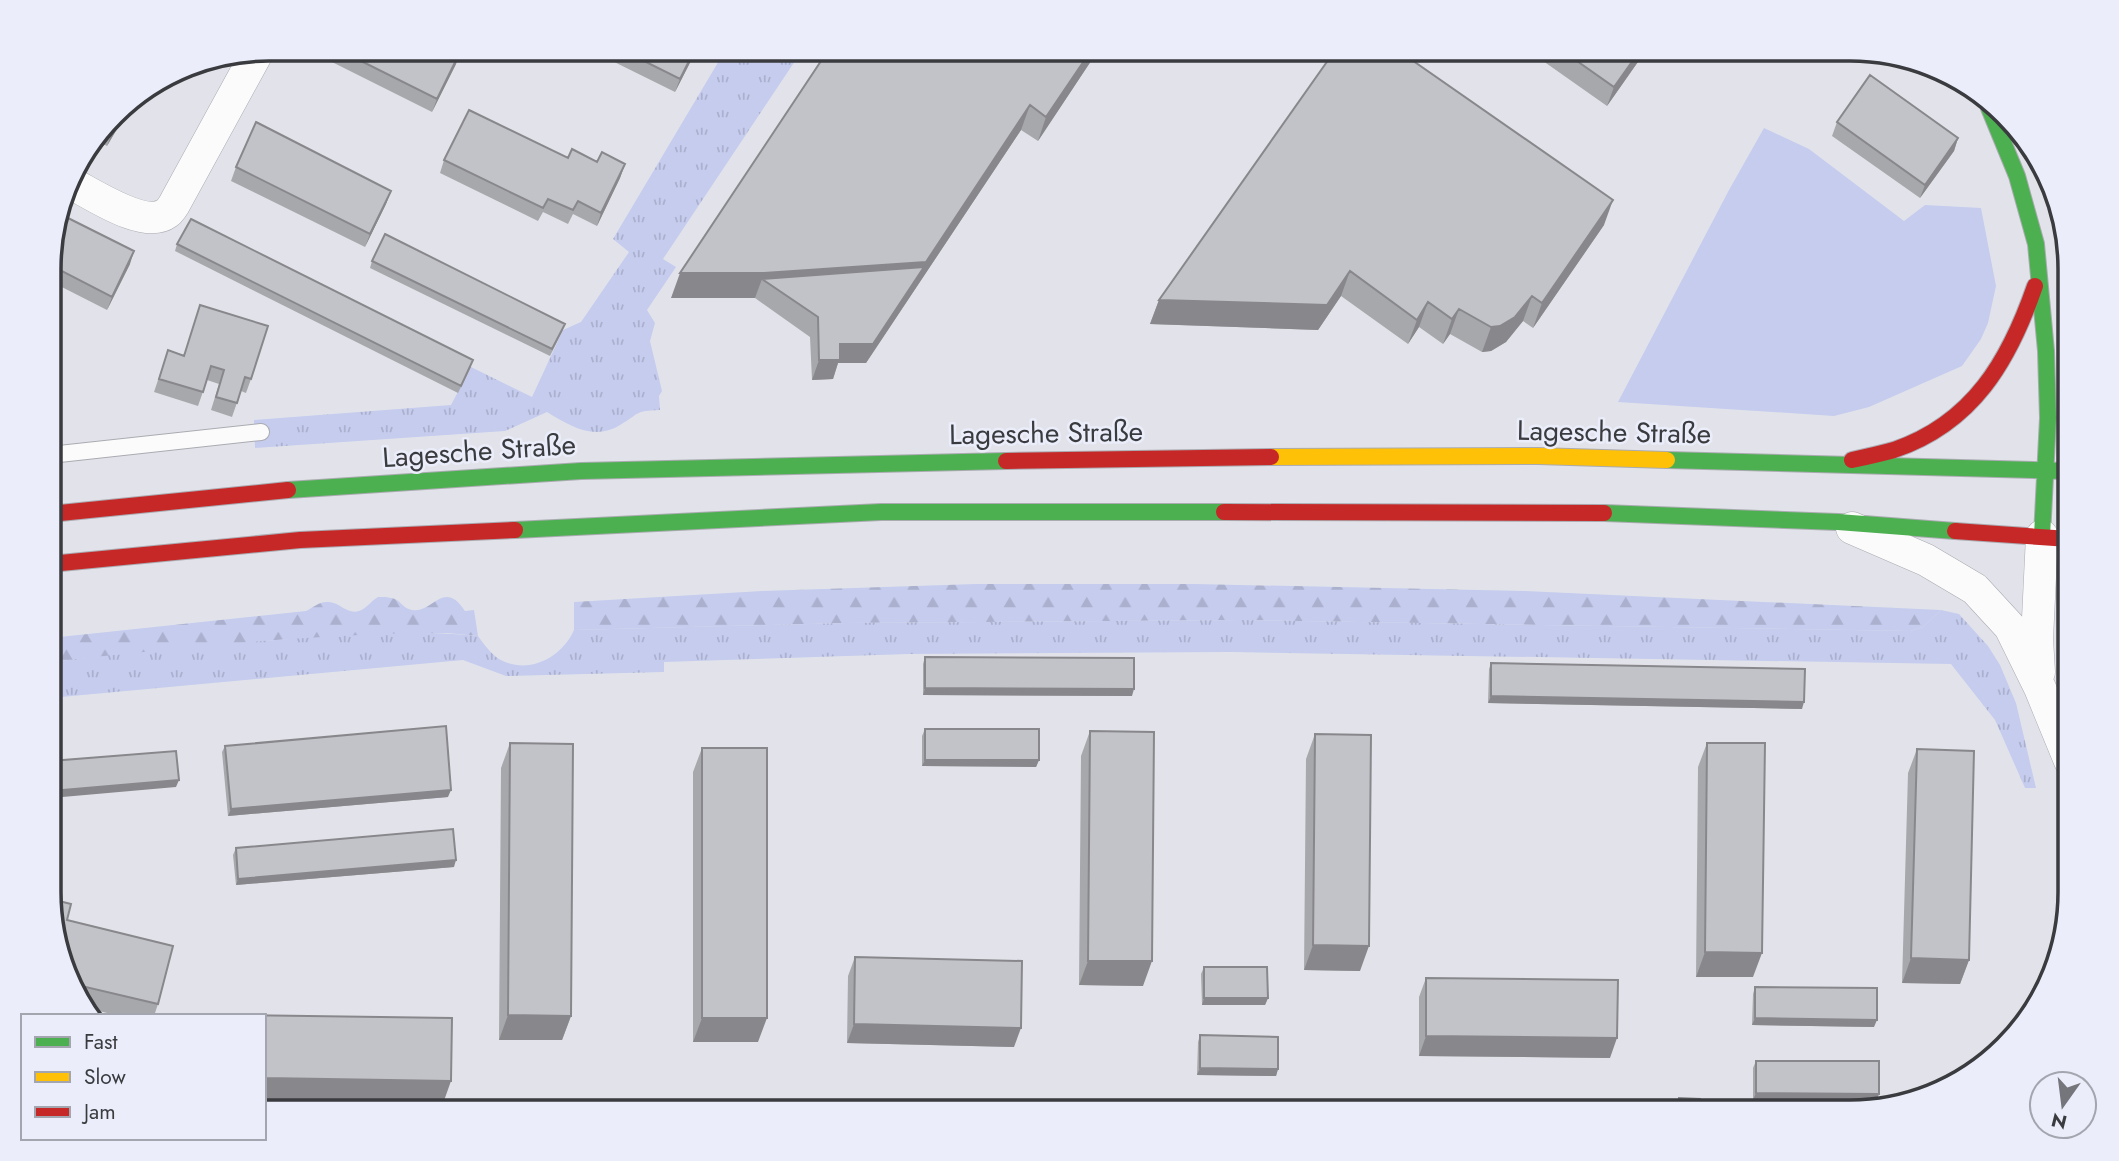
<svg xmlns="http://www.w3.org/2000/svg" width="2119" height="1161" viewBox="0 0 2119 1161" font-family="Jost,sans-serif">
  <defs>
    <pattern id="forest-firs" width="22" height="20" patternUnits="userSpaceOnUse" patternTransform="scale(1.75)"><rect width="22" height="20" fill="#c5ccee"/><path d="M5 1l3.5 6h-7zM16 11l3.5 6h-7z" fill="#aab0cd"/></pattern>
    <pattern id="park-tufts" width="24" height="20" patternUnits="userSpaceOnUse" patternTransform="scale(1.75)"><rect width="24" height="20" fill="#c5ccee"/><path d="M3 7l-1-3M5 7V3M7 7l1-3M15 17l-1-3M17 17v-4M19 17l1-3" fill="none" stroke="#aab0cd"/></pattern>
  </defs>
  <rect width="100%" height="100%" fill="#e2e3ea"/>
  <path fill="#c5ccee" d="M1764,128l45,21 95,72 21,-16 56,3 15,78 -8,37 -7,16 -19,27 -93,41 -35,9 -216,-14 111,-212z"/>
  <path fill="url(#forest-firs)" d="M976,584h219l330,7 416,19 -18,17 -13,4 -668,-11 -396,3 -272,7v-28l188,-11z
    M378,597c26,-1 19,9 34,13 20,4 32,-32 53,1l9,-1 4,26 -31,-3 -171,7 -226,22v-24l256,-27c7,-3 12,-9 21,-9 12,-1 20,13 32,9 7,-2 12,-10 19,-14z"/>
  <path fill="url(#park-tufts)" d="M726,49h77l-140,210 13,8 -29,43 8,13 -5,18 12,50 -3,5 1,14c-27,1 -19,3 -40,15 -26,16 -50,1 -73,-13l-42,19 -250,17 -1,-28 197,-15 20,-38 61,30 31,-67 18,-8 48,-70 -16,-13z
    M1941,610l18,4 29,32 12,19 16,38 20,85h-11l-30,-68 -44,-56 -719,-12 -323,2 -245,8v10l-158,4 -43,-16 -413,38v-36c91,-10 182,-20 273,-25 51,-3 103,-7 155,-1 5,7 11,15 18,21 29,20 65,2 78,-27l272,-7 396,-3 668,11 13,-4z"/>
  <g fill="none" stroke-linecap="round" stroke-linejoin="round">
    <g stroke="#aaabb1" stroke-width="18">
      <path id="lane" d="M50,455l211,-23"/>
    </g>
    <g stroke="#aaabb1" stroke-width="33">
      <path id="street" d="M69,182c22,11 75,48 98,31 4,-3 8,-10 10,-14l81,-148
        M1852,528l74,32 49,29 35,38 30,61 30,73
        M2039,672l-2,-33 5,-103"/>
    </g>
    <g stroke="#aaabb1" stroke-width="18">
      <path id="fast" d="M1989,108l28,68 19,68 10,107 2,67 -6,118
        M1667,460l402,11
        M288,490l293,-19 425,-10
        M1604,513l234,9 117,9
        M515,530l366,-18h343"/>
    </g>
    <g stroke="#aaabb1" stroke-width="18">
      <path id="slow" d="M1271,457l267,-1 129,4"/>
    </g>
    <g stroke="#aaabb1" stroke-width="18">
      <path id="jam" d="M1852,460c14,-3 28,-6 42,-10 79,-27 115,-89 141,-164
        M1006,461l265,-4
        M1224,512l380,1
        M50,514l238,-24
        M1955,531l114,8
        M50,564l250,-24 215,-10"/>
    </g>
    <use href="#lane" stroke="#fbfbfc" stroke-width="16"/>
    <use href="#street" stroke="#fbfbfc" stroke-width="32"/>
    <use href="#fast" stroke="#4caf50" stroke-width="16"/>
    <use href="#slow" stroke="#ffc107" stroke-width="16"/>
    <use href="#jam" stroke="#c62828" stroke-width="16"/>
  </g>
  <path fill="#a7a8ac" d="M306,49h152l-2,15 -24,48z
    M588,49h109l-22,43z
    M1099,49l-61,92 -17,-11 -155,233h-28l-5,16 -21,1 -2,-43 -55,-39h-84z
    M1526,49h121l-40,57z
    M133,98l-2,7 -24,41 -11,-6 28,-36z
    M1837,122l121,16 -4,13 -34,47 -88,-62z
    M568,158l57,6 -5,14 -23,48 -24,-12 -5,10 -25,-12 -5,9 -98,-48 4,-13z
    M236,167l155,24 -5,13 -21,43 -134,-66z
    M1604,225l-71,103 -10,-7 -17,21 -15,9 -9,1 -32,-18 -7,10 -24,-17 -11,17 -67,-48 -23,34 -168,-6 9,-24z
    M177,244l294,123 -13,26 -283,-142z
    M50,254l80,10 -23,46 -57,-29z
    M372,261l191,69 -13,26 -180,-88z
    M200,305l51,74 -5,14 -5,-2 -9,26 -21,-7 8,-26 -12,-4 -9,26 -44,-14 14,-42 16,5z
    M925,657l207,39 -209,-1v-31z
    M1491,663l311,46 -314,-6 1,-34z
    M925,729l114,31 -3,7 -114,-1v-30z
    M1090,731l53,255 -64,-1 2,-229z
    M1315,734l45,237 -56,-1 2,-211z
    M510,743l61,273 -9,24h-63l2,-272z
    M1707,743l46,234h-57l2,-210z
    M225,746l223,51 -220,19 -6,-64z
    M702,748l56,294h-65v-270z
    M1917,749l52,211 -9,24 -58,-1 6,-210z
    M236,848l218,19 -218,18 -3,-30z
    M67,920l91,84 -4,12h-35l-32,-8 -36,-87z
    M855,957l159,90 -167,-4 1,-67z
    M1204,967l64,31 -3,7h-63l-1,-31z
    M1426,978l184,80 -191,-2v-59z
    M1755,987l119,40 -122,-2 1,-31z
    M1200,1035l78,34 -2,7 -79,-1 1,-33z
    M1756,1061l123,33 -3,7 -123,-1v-32z"/>
  <path fill="#88888c" d="M695,49h2l-22,43 5,-13z
    M1092,49h7l-61,92 8,-24z
    M1641,49h6l-40,57 7,-19z
    M461,50l-5,14 -24,48 5,-13z
    M133,98l-2,7 -24,41 5,-13 19,-34z
    M1030,105l-9,25 -155,233h-28l-5,16 -21,1 7,-20 21,-16h33l-111,-65 -7,19h-84l9,-25z
    M1958,138l-4,13 -34,47 5,-13z
    M625,164l-5,14 -23,48 4,-13z
    M391,191l-5,13 -21,43 5,-13z
    M1613,200l-9,25 -71,103 9,-25z
    M134,251l-4,13 -23,46 5,-13z
    M1350,271l-9,25 -23,34 -168,-6 9,-24z
    M1532,296l-9,25 -17,21 -15,9 -9,1 9,-25z
    M1428,302l-9,25 -11,17 9,-24z
    M1459,309l-9,25 -7,10 9,-25z
    M925,688l209,1 -2,7 -209,-1z
    M1491,696l313,6 -2,7 -314,-6z
    M925,760h114l-3,7 -114,-1z
    M179,780l-3,7 -125,11v-7z
    M451,790l-3,7 -220,19 3,-7z
    M456,860l-2,7 -218,18 2,-6z
    M1313,945l56,1 -9,25 -56,-1z
    M1705,952l57,1 -9,24h-57z
    M1911,958l58,2 -9,24 -58,-1z
    M1088,961h64l-9,25 -64,-1z
    M1204,998h64l-3,7h-63z
    M508,1015l63,1 -9,24h-63z
    M702,1018h65l-9,24h-65z
    M1755,1018l122,2 -3,7 -122,-2z
    M854,1024l167,4 -7,19 -167,-4z
    M1426,1036l191,2 -7,20 -191,-2z
    M1200,1068l78,1 -2,7 -79,-1z
    M264,1078l187,3 -11,31h-121l-55,-1z
    M1756,1093l123,1 -3,7 -123,-1z
    M1678,1107l22,1 -1,4h-22z"/>
  <path fill="#c2c3c8" stroke="#88888c" stroke-width="2" d="M337,49h121l3,1 -24,49z
    M620,49h75l-15,30z
    M829,49h263l-46,68 -16,-12 -104,157 -162,11h-84z
    M1336,49h60l217,151 -71,103 -10,-7 -17,21 -15,9 -9,1 -32,-18 -7,10 -24,-17 -11,18 -67,-49 -23,34 -168,-5z
    M1560,49h81l-27,38z
    M1870,75l88,63 -33,47 -88,-63z
    M131,99l-19,34 -7,-5 19,-24z
    M469,110l99,48 4,-9 25,13 5,-10 23,12 -24,49 -23,-12 -5,9 -25,-11 -5,9 -99,-48z
    M256,122l135,69 -21,43 -134,-67z
    M60,214l74,37 -22,46 -62,-32v-11z
    M191,219l282,141 -12,26 -284,-142z
    M385,234l180,90 -13,25 -180,-88z
    M924,267l-51,77h-33v16h-21l-1,-43 -56,-38z
    M200,305l68,21 -17,53 -6,-2 -8,26 -21,-6 8,-27 -13,-4 -8,26 -44,-13 9,-29 16,6z
    M925,657l209,1v31l-209,-1z
    M1491,663l314,6 -1,33 -313,-6z
    M446,726l5,64 -220,19 -6,-63z
    M925,729h114v31h-114z
    M1090,731l64,1 -2,229h-64z
    M1315,734l56,1 -2,211 -56,-1z
    M510,743l63,1 -2,272 -63,-1z
    M1707,743h58l-3,210 -57,-1z
    M702,748h65v270h-65z
    M1917,749l57,2 -5,209 -58,-2z
    M176,751l3,29 -128,11v-30z
    M453,829l3,31 -218,19 -2,-31z
    M51,899l20,5 -4,16 106,26 -15,58 -81,-19 -26,-64z
    M855,957l167,4 -1,67 -167,-4z
    M1204,967h63l1,31h-64z
    M1426,978l192,2 -1,58 -191,-2z
    M1755,987l122,1v32l-122,-2z
    M237,1015l215,3 -1,63 -187,-3v-62h-27z
    M1200,1035l78,2v32l-78,-1z
    M1756,1061h123v33l-123,-1z
    M1679,1098l21,1v9l-22,-1z"/>
  <g text-anchor="middle" dominant-baseline="central" stroke-width="5" stroke-linejoin="round" paint-order="stroke">
    <g font-size="28" fill="#3a3b3f" stroke="#ebeefa">
      <text transform="translate(1614 432) rotate(1)">Lagesche Straße</text>
      <text transform="translate(1046 433) rotate(-1)">Lagesche Straße</text>
      <text transform="translate(479 451) rotate(-4)">Lagesche Straße</text>
    </g>
  </g>
  <path d="M0 0H2119V1161H0ZM269 61H1850A208 208 0 0 1 2058 269V892A208 208 0 0 1 1850 1100H269A208 208 0 0 1 61 892V269A208 208 0 0 1 269 61Z" fill="#ebeefa" fill-rule="evenodd"/>
  <path fill="none" stroke="#3a3b3f" stroke-width="3.5" d="M269 61H1850A208 208 0 0 1 2058 269V892A208 208 0 0 1 1850 1100H269A208 208 0 0 1 61 892V269A208 208 0 0 1 269 61Z"/>
  <rect x="21" y="1014" width="245" height="126" fill="#ebeefa" stroke="#a4a6af" stroke-width="2"/>
  <rect x="35" y="1037" width="35" height="10" fill="#4caf50" stroke="#a4a6af" stroke-width="2"/>
  <text x="84" y="1049" font-size="21" fill="#3a3b3f">Fast</text>
  <rect x="35" y="1072" width="35" height="10" fill="#ffc107" stroke="#a4a6af" stroke-width="2"/>
  <text x="84" y="1084" font-size="21" fill="#3a3b3f">Slow</text>
  <rect x="35" y="1107" width="35" height="10" fill="#c62828" stroke="#a4a6af" stroke-width="2"/>
  <text x="84" y="1119" font-size="21" fill="#3a3b3f">Jam</text>
  <g transform="translate(2063 1105) rotate(194)"><circle r="33" fill="#ebeefa" stroke="#a4a6af" stroke-width="2"/>
  <path d="M0-5L12 26L0 18L-12 26Z" fill="#75767b"/>
  <text y="-10" font-size="19" font-weight="bold" text-anchor="middle" fill="#3a3b3f">N</text>
  </g>
</svg>
